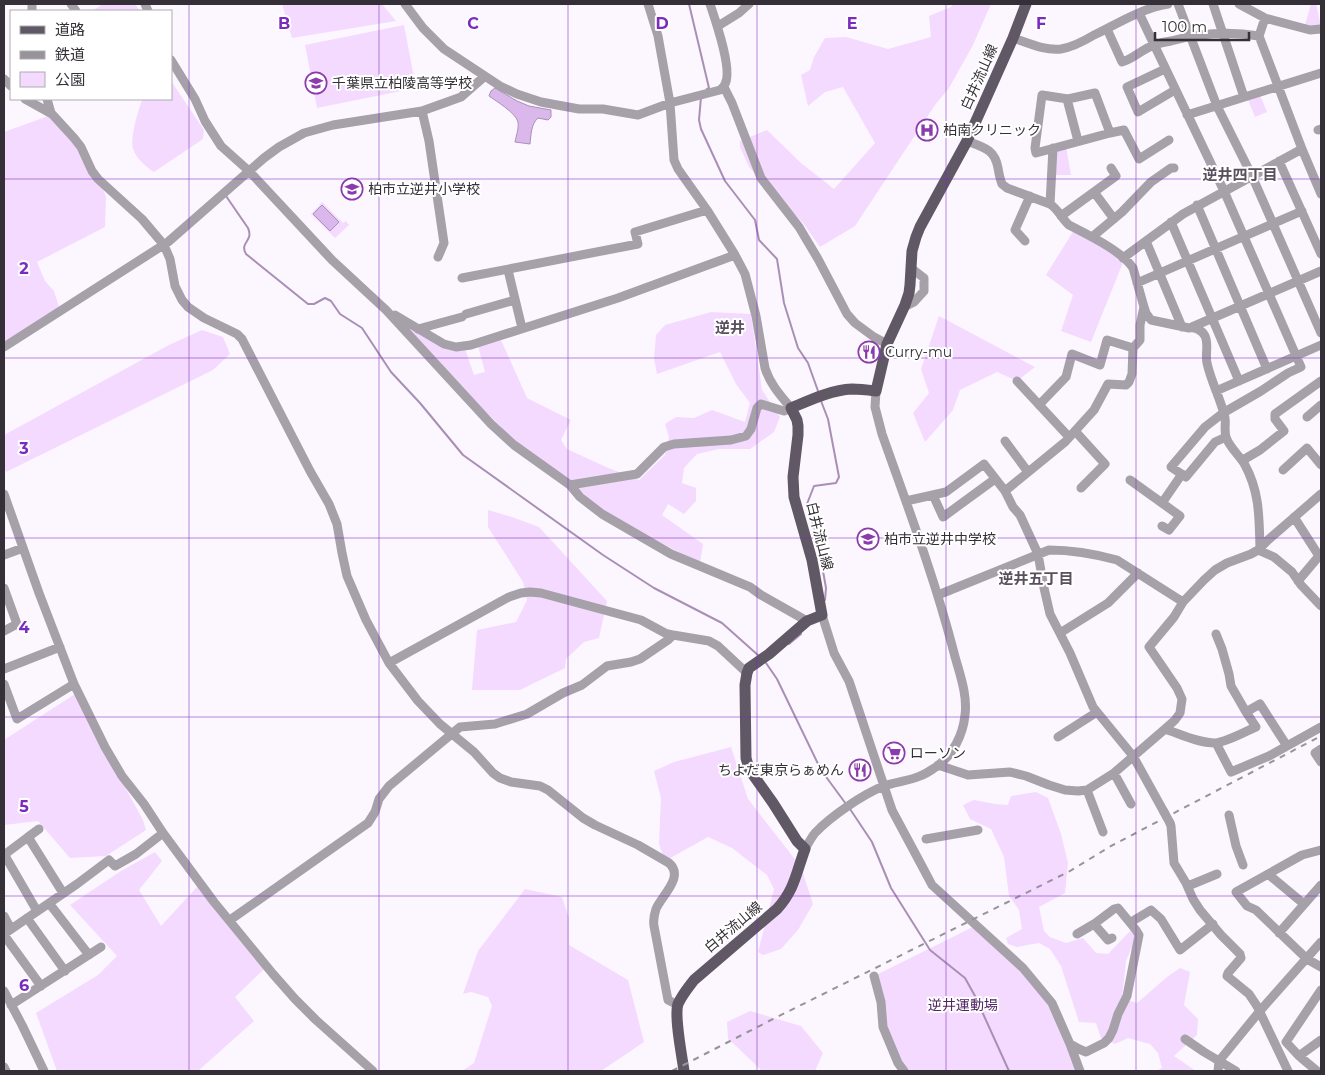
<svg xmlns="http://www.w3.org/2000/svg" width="1325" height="1075" viewBox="0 0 1325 1075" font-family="Montserrat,'Noto Sans JP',sans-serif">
  <rect width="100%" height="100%" fill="#fcf7ff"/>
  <path fill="#f3dafe" d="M103,4h32l5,7h-48z
    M282,4h100l14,17 -104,17z
    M953,4h38l-18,41 -24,43 -14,17 -80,121 -35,21 -17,-24 -54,-56 -9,-20v-6l27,-11 34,33 33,26 41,-46 -32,-56 -18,5 -17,14 -7,-31 9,-5 4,-13 11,-19 21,-1 42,12 43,-12 -2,-21 22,-9z
    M1311,4h5l5,22 -16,-1z
    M404,25l12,63 -99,20 -12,-63z
    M171,81l33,49 -1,9 -49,33c-8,-5 -18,-14 -21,-23 -3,-10 5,-41 10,-50h28z
    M1260,95l7,17 -12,5 -7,-17z
    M51,115l22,25 29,46 4,11 -1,30 -68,35 8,19 9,10 5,16 -55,35v-210z
    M1066,147l5,28h-16l1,-23z
    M322,202l21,21 3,-2 3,4 -14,13 -24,-24z
    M1074,230l50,30 -33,82 -30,-11 12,-36 -27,-20z
    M711,312l40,2 11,76 18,27 -6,15 -24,17h-31l-22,5 -13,14 -2,15 14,5v13l-12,13 -16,-10 -6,11 41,29 -3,19 -56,-29 -48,-28 -27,-27 -41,-27 -24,-22 -94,-95 -12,-15 67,29 9,26 11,-3 -7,-26 23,-6 26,58 44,22 -10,20 6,9 39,18 33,13 26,-25 4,-18 -4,-13 11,-7 18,1 18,-8 33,12 5,-19 -14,-19 -16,-32 -63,22 -3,-15 2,-24 9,-10z
    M939,316l96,51 -18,14 -20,-9 -37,18 -7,20 -28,32 -12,-29 16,-20 -8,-24z
    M202,330l21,7 7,17 -17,16 -207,102 -2,-6v-31l165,-90z
    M488,510l24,7 27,10 68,74 -8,37 -15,4 -18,17 -1,9 -45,22h-48l5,-60 39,-8 11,-22 -4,-18 -35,-55z
    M75,694l12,23 56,103 3,10 -40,26 -36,2 -32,-37 -34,4v-85z
    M731,747l17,52 53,68 12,37 -15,26 -17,19 -18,6 -5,-3 16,-63 -7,-14 -35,-27 -24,-11 -43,24 -6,-17 2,-46 -7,-27 20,-9z
    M1036,792l12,6 13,36 7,29 -3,30 -26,14 5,24 6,6 16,6 17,-5 13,15 12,1 24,-25 4,8 -10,24 -4,37 15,5 30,-26 13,-9 10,4 -6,33 14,14 -1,16 -23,21 22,15h-40l6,-3 -4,-15 -8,-9 -22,-6 -13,6 -14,-6 -5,-15 -17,-1 -18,-56 -11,-17 -11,-6 -22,4 -9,-3 -2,-6 16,-9 -3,-19 -10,-14 -5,-39 -13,-28 -21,-10 -7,-14 11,-5 21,4 13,1 3,-9z
    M155,852l7,9 -23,29 22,36 36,-39 68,81 -30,29 19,24 -56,50h-141l-21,-58 62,-38 19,-19 -47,-51 51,-34z
    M525,889l37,8 7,21v27l59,35 16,62 -43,29h-139l12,-8 18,-57 -4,-9 -17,-5 -8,2 15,-43z
    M977,925l75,78 28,68h-176l-21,-44 -9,-51z
    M750,1011l51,15 22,27 -8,18h-53l-26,-25 -8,-7 -1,-17z"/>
  <path fill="#dbb8ec" stroke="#a98fb6" d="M495,88l22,13 12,5 22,4v7l-3,3 -10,-2c-7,6 -7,17 -8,26l-15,-2c1,-6 4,-13 3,-20 -2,-9 -22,-21 -29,-26l2,-5z
    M322,205l17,17 -9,9 -17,-17z"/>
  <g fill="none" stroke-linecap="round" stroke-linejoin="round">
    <path stroke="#a98fb6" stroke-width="2" d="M689,4l20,84 -2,1
      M701,97l-2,23 2,9 24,52 30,39 4,20 18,19 7,44 14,45 10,15 10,28
      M226,196l22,32c6,14 -9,14 -2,26l62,50h6l11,-6 6,3 9,13 22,14 29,44 29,31 43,52 140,100 51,33 68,35 37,33
      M821,401l7,18 11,58 -3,6 -22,3 -7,18 10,33 9,51 -1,12
      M789,644l12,-10
      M766,663l11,16 44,91 25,34
      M850,809l22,33 19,46 39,62 35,28 10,18 34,75"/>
    <path stroke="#a6a0a8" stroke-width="9" d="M32,4v7
      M71,4l5,7
      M145,4l3,7
      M405,4l18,24 21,21 56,37 17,8 24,8 38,7h24l35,6 32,-12 50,-13c2,-2 4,-3 5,-6 8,-14 -10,-65 -15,-80
      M1178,4l39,102 35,70 69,157
      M1213,4l31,93
      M1239,4l26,14 45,12 11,-1
      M1139,13l85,178 77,176 -13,6 -27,18 -38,22 -18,14 -34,40 15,10 29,-35 11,-5
      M1265,18l-6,18 43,113 19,45
      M718,26l21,-13 10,-9
      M1107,29l15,33c11,-3 19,-12 30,-16 6,-3 13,-4 19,-5 29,-8 58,-10 88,-5
      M1013,38c15,5 32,13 48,11 12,-2 23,-8 33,-14 23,-11 48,-27 74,-31
      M171,60l24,39 10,22 16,25 28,25 83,89 54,50 105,114 23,21 56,40 10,12 22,17 69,40 79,33 11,8 46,26
      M1165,69l-38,18 11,25 37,-22
      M4,79l7,7
      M724,87l8,16 29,75 38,49 19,32 29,55 8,9 19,14 13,7
      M1095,93l15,40 -74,20 -1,-5 7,-53 26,4z
      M25,99l27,15 22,24 7,9 11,24 6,8 44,40 22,26 6,14 5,27 7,14 6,7 16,11 33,16 5,5 68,132 19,33 8,20 5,29 5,23 19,44 23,43 29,38 22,23 34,28 19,21 7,5 11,4 29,4 8,4 35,28 12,7 43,20 31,18c16,14 -8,33 -13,46 -2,6 -3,11 -2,17l14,74 10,5
      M47,99l4,14
      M1067,99l11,42
      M422,111l7,30 15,102 -6,14
      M1187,115l134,-42
      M1318,130l3,-1
      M1110,133l14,-3 15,29 30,-19
      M967,141c16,6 28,8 31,27 1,6 2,11 4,16l5,4 43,16c8,5 12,15 19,21 19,10 53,26 64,43l11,39 2,6 5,7 38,8c6,-1 13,2 16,8 4,8 0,18 2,27 4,19 14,36 18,55 1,6 -1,13 1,19 3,10 14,19 19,28 15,28 14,53 15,83
      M1279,161l42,93
      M1094,192l20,27
      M1050,204l3,-56
      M1197,205l70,164
      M1061,216l55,-40 -5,-8
      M1171,222l68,159
      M1092,237l30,-25 29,-30 20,-14h3
      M1025,241l-10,-11 15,-34
      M1146,241l36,86
      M1123,258l60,-44 119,-65
      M508,270l14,58
      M462,278l176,-34 -3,-12 72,-22
      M1137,283l165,-72
      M904,307l10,-5 10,-11v-13l-13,-10
      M466,314l49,-14
      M395,315l49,29 12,3 15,-2 147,-47 117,-43
      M1192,327l129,-56
      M418,329l44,-12
      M4,347l164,-105 96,-84 15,-11 25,-14 29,-8 89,-14 39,-14 24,-21
      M1017,381l52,56
      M1216,391l105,-46
      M1039,405l27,-28 6,-23 28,11 7,-25 26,8
      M1307,417l14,-12
      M1075,431l30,33 -24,24
      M1005,441l23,31
      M1243,460l17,-10 24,-19 -9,-12v-5l46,-33
      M1283,470l24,-22 14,17
      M1130,480l32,23
      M570,485l67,-11 27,-27 10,-3 57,-4 15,-4 5,-7 6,-21 4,-4 23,7 7,-3c-11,-13 -21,-24 -26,-40l-9,-52 -11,-42 -10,-19 -28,-45 -29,-41 -4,-9 -4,-57 -12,-67 -10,-32
      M1005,491l60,-49 29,-32 14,-26 18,1 3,-3 3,-8 1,-26 7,-8v-15l4,-18
      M4,494l35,99 35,91 31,63 17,29 22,28 19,29 51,69 59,72 22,25 21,21 57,51
      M933,495l10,22 52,-38
      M906,501l40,-9 38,-28 21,27 8,16 7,8 18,39 6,34 6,26 20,39 23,54 40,49 31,56
      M1294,517l25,39 -21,25
      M1162,526l7,4 11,-14 -18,-13 20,-29
      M1258,550l16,7 18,15 9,13 20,21
      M4,555l19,-7
      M4,588l13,36 -13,7
      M938,595l111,-45c22,0 46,4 68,10l66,42
      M822,615l12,38 15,28 43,129 30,56 10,19 91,83 29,35 18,41 10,27
      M1060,633l48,-30 30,-30
      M1216,634l6,15 7,25 2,12 15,26
      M389,663l120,-66 12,-4 9,-1 11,1 100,27 24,13 8,2
      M4,669l56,-22
      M4,684l13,35 57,-35
      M1165,729c15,5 33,14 50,14 12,-1 29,-11 41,-16l-10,-15 14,-8 27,42
      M1058,737l39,-25
      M1216,743l15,29 38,-16 52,-29
      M1321,749l-6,4 6,9
      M938,765l30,10 42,-3 16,4 23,9 16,5 13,1 9,-1 27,-17 51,-44 10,-9 5,-7 2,-14 -5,-11 -28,-41 25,-30 9,-15 21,-22 11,-10 12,-7 24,-9 7,-4 10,-10 53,-46
      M1114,773l17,31
      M1087,790l16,42
      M1229,815l7,31 7,19
      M1170,823l1,3 3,37 12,20 7,16 7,11 21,25 19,19 1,4 -13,15 -1,3 22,18 8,12 31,65
      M28,837l11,-8
      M926,839l52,-9
      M805,849c3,-5 6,-11 10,-16 15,-16 48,-39 69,-47 11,-4 25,-5 36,-10 6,-2 11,-6 16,-9 17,-12 27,-32 29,-52 3,-22 -7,-45 -12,-66 -19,-73 -46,-144 -71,-215l-7,-27 1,-16
      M1321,850l-19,5 -66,37 11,14 9,4 51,49 14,8
      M4,854l33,57
      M4,855l24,-18 35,56
      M1268,874l36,30
      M1188,886l29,-12
      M49,903l40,52
      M4,916l7,13
      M27,918l38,53
      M230,920l138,-97 7,-11 4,-13 10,-13 71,-59 35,-3 32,-10 36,-21 19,-8 25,-19 24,-4 9,-3 28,-19 5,-5 36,6 9,5 29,27
      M1131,922l20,-12 10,9 19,31 33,-26
      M1279,933l42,-48
      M4,934l73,-50 32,-24 6,6 21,-12 27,-21
      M1077,934l17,-10
      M4,935l37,51
      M874,976l7,26 2,25 15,36 6,8
      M4,991l18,34 22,46
      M11,1005l90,-58
      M1185,1039l19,13 32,19
      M1070,1044l9,5 7,3 18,-9 5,-5 4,-8 5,-16 9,-18 12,-61 -3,-5 -18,-22 -4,1 -20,15 14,16 4,-2
      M1299,1056l22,-16
      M4,1067l2,4
      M1218,1071l1,-10 40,-49 62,-70
      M1317,1071l-18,-15 -13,-14 35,-52"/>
    <path stroke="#615865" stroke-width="11" d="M684,1071c-2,-15 -10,-55 -6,-67 4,-9 10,-16 16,-24l83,-71c18,-20 19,-36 28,-60l-8,-8 -24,-38 -24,-34 -3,-11 -1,-73 2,-12 2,-5 20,-14 38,-33 15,-6 -10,-55 -18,-63 -1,-20 5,-42v-9l-1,-6 -6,-12c19,-8 40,-18 61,-19 8,0 16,1 24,2l11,-47 18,-39 4,-12 1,-8 2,-34 4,-14 4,-10 47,-86 46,-103 13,-34"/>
    <path stroke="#98939a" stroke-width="2" stroke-dasharray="6 6" stroke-linecap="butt" d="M672,1071l97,-50 301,-150 41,-25 210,-110"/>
    <path stroke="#a6a0a8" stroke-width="9" d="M1164,812l6,11"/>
  </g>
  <path fill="none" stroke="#7b2cbf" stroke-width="1" stroke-opacity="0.55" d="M189,4v1067M379,4v1067M568,4v1067M757,4v1067M946,4v1067M1136,4v1067M4,179h1317M4,358h1317M4,538h1317M4,717h1317M4,896h1317"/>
  <defs>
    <g id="school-ring" transform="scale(1.125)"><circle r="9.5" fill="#fff" stroke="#8b3bab" stroke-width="1.5"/><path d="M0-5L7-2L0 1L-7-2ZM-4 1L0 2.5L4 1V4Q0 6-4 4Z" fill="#8b3bab"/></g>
    <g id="hospital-ring" transform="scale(1.125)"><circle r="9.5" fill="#fff" stroke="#8b3bab" stroke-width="1.5"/><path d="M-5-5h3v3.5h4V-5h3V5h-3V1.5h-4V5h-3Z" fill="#8b3bab"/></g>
    <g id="restaurant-ring" transform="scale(1.125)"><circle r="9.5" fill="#fff" stroke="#8b3bab" stroke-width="1.5"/><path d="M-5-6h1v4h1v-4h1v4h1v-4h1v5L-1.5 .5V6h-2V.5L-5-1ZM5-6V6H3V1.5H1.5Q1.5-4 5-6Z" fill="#8b3bab"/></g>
    <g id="supermarket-ring" transform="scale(1.125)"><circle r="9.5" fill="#fff" stroke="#8b3bab" stroke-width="1.5"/><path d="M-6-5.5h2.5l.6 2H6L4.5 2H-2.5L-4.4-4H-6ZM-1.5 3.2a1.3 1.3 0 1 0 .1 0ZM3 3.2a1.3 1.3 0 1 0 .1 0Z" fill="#8b3bab"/></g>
  </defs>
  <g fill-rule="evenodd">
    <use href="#school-ring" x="316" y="83"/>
    <use href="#hospital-ring" x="927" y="130"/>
    <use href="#school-ring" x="352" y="189"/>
    <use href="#restaurant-ring" x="869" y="352"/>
    <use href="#school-ring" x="868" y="539"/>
    <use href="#supermarket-ring" x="894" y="753"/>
    <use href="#restaurant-ring" x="860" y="770"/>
  </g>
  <g text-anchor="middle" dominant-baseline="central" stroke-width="4" stroke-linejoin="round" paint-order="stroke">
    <g font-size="14" fill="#353037" stroke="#fff">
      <text transform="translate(979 77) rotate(-66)">白井流山線</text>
      <text transform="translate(820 536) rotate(76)">白井流山線</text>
      <text transform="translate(733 927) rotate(-40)">白井流山線</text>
    </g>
    <g font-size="14" fill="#353037" stroke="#fff" text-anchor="start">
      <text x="332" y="83">千葉県立柏陵高等学校</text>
      <text x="943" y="130">柏南クリニック</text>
      <text x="368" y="189">柏市立逆井小学校</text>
      <text x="885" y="352">Curry-mu</text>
      <text x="884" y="539">柏市立逆井中学校</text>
      <text x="910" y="753">ローソン</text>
      <text x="844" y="770" text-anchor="end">ちよだ東京らぁめん</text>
    </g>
    <g font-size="14" fill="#512663" stroke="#fff">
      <text x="963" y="1005">逆井運動場</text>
    </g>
    <g font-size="15" font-weight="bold" fill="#594f5e" stroke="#fff">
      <text x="1240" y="174">逆井四丁目</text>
      <text x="730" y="327">逆井</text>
      <text x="1036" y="578">逆井五丁目</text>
    </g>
  </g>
  <g font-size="16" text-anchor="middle" font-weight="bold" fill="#7b2cbf" stroke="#fff" stroke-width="4" stroke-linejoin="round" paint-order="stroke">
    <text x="284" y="29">B</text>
    <text x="473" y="29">C</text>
    <text x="662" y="29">D</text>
    <text x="852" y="29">E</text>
    <text x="1041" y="29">F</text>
    <text x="24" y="274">2</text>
    <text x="24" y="454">3</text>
    <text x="24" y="633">4</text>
    <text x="24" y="812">5</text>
    <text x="24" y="991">6</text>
  </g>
  <rect width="1325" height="1075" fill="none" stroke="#353037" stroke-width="10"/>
  <rect x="10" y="10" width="162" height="90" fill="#ffffff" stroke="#aeacaf"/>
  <rect x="20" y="26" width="25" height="8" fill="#615865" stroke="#aeacaf"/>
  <text x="55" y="35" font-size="15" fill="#353037">道路</text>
  <rect x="20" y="51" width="25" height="8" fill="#98939a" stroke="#aeacaf"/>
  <text x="55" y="60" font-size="15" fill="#353037">鉄道</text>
  <rect x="20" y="72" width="25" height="15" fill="#f3dafe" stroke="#aeacaf"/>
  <text x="55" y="85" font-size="15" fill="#353037">公園</text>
  <path d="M1155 32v8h94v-8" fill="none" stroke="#353037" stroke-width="2.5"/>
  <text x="1162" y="32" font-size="15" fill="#353037" stroke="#ffffff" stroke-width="4" paint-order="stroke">100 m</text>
</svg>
